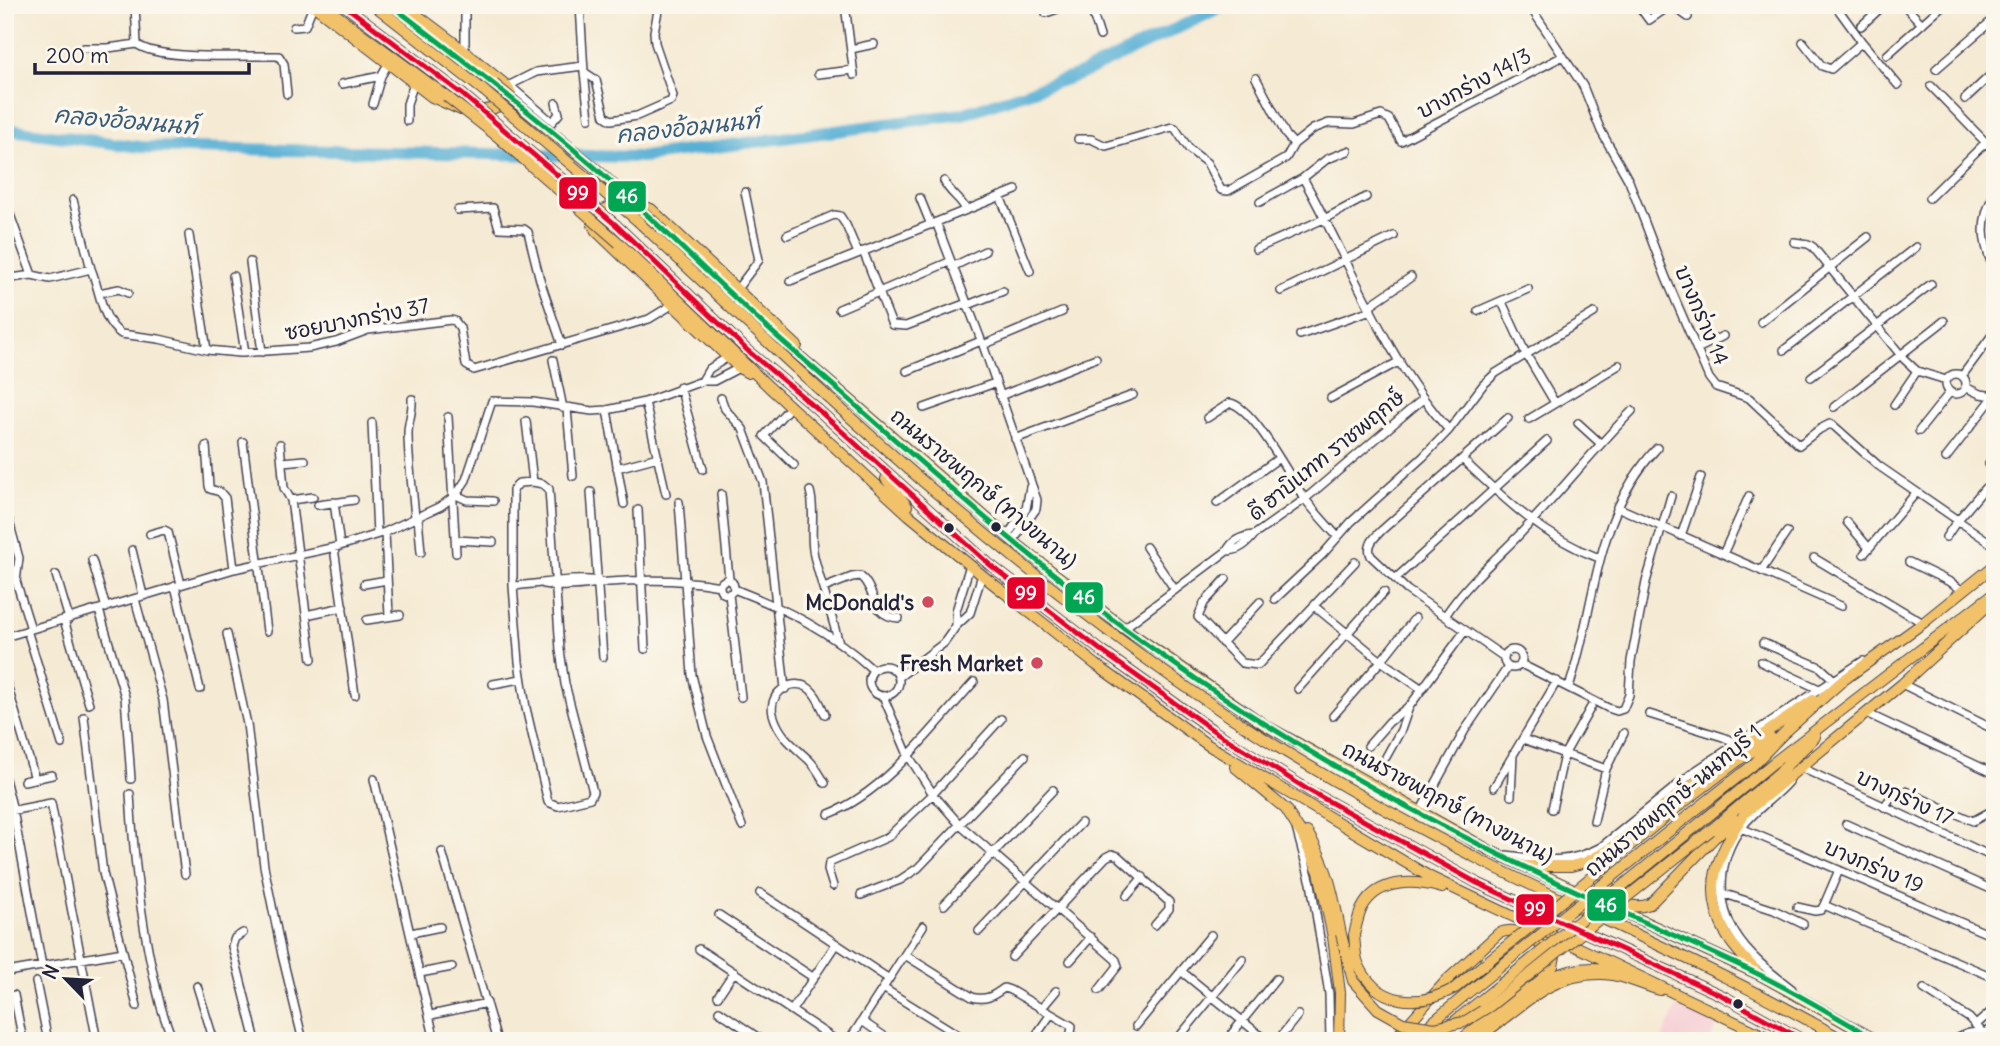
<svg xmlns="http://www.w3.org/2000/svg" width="2000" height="1046" viewBox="0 0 2000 1046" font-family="Delius,'Playpen Sans Thai',sans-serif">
  <rect width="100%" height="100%" fill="#fbf7ec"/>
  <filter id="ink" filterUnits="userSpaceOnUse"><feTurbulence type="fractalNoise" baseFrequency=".0143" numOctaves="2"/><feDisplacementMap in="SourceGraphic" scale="14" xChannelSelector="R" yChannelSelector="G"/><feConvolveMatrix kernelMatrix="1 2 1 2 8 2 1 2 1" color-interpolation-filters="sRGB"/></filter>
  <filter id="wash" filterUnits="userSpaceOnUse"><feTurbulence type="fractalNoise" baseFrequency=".00686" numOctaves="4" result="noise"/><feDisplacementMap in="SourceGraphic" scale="28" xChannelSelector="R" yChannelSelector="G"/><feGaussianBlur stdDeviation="1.57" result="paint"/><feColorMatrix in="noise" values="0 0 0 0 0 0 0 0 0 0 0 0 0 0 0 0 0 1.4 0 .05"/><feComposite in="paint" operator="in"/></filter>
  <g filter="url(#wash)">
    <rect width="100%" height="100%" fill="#f5ead3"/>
    <path fill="#f6cfd6" d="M1679,1003l40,19 -9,19h-49z"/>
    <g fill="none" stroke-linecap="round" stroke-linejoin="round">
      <path stroke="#59b0d5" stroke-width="12" d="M5,129l135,18 502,10 320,-43 119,-40 145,-69"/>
    </g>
  </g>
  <g filter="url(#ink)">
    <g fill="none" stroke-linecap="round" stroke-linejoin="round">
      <g stroke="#424052" stroke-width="10">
        <path id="minor" d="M135,5l2,39c19,17 114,11 142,12l5,8 3,30
          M580,5l4,67 12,8 9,36 6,4 26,-4 34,-15 2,-5 -18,-53 -1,-11 5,-27
          M845,5l9,70
          M1090,5l10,31
          M1529,5l54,81 18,45 28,50 37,97 43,100 7,9 33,11 50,47 21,-16 10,-5 4,2 45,40 116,80
          M1638,5l11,15 19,-13 9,2 11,8
          M1835,5l27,37
          M1904,5l18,19
          M1046,13l23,-8
          M1861,26l23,-21
          M294,27l11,-1 8,-20
          M1803,42l19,24 9,3 31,-27 36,43
          M84,48h24l29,-4
          M851,49l23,-5
          M465,52v-47
          M1887,55l56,-50
          M1936,69l59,-51
          M584,72l5,46
          M818,74l35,-4
          M1256,78l30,57 8,9
          M342,84l39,-8
          M509,85l43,37 7,-8 -3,-11
          M508,86l28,-14 47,-6
          M1931,86l64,66
          M1965,99l30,-28
          M373,104l8,-28 7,-12
          M407,121v-17l7,-21
          M1078,139h13l15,7 66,-19 3,1 14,21 18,14 14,27 7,1 58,-33 8,-14 19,-15 16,-6 25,1 27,-9 8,4 12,22 162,-85
          M1303,178c46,82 83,182 146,252
          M944,181c5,12 17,17 22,29
          M1995,193c-16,26 -13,51 0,78
          M1000,196l30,75
          M920,198l11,27
          M1929,198l56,-55
          M73,200l18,69
          M5,201l27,74
          M1260,202l43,-24 24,-19 21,-8
          M458,210l35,-2 6,20 25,1 4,3 12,48 22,65
          M936,222l47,123 54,155 -1,9 -23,32
          M189,235l18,115
          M787,235l47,-20 6,1 6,9 12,28
          M1794,242l14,2 5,3 91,112 13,12 29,9
          M1256,249l70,-31 40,-21
          M863,251l29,74 14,1 61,-23
          M250,262l12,90
          M952,267l33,-16
          M233,276l12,77
          M5,279l27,-4 18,4 41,-10c9,21 10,51 30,65l38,5 48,11 33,3 69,-5 27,-6 32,-12 83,-10 4,1 5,7 6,37 8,5 175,-51 23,-14
          M790,281l226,-91
          M737,289l22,-29 -14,-68
          M1281,291l113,-55
          M99,293l20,-4 9,4
          M1502,302l24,52 29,49
          M968,305l35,-14
          M1369,306l42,-29
          M839,309l110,-47
          M1478,311l50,-22
          M1761,322l107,-85
          M1300,335l71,-25
          M983,345l79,-33
          M1697,349l26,-13
          M1784,350l132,-103
          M553,360l10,48
          M907,371l74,-30
          M1946 384a10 10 0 1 1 20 0a10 10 0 1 1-20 0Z
          M1962,376l33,-45
          M1811,377l120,-93
          M702,381l7,-12 19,-12
          M680,387l23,82
          M1965,387l15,7 15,2
          M1000,396l96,-38
          M721,398l4,11 18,20 20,53 22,207
          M1331,398l69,-37
          M412,399c1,13 -4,22 -4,34 0,28 5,57 7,85
          M645,402l21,92
          M1894,405l23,-34
          M791,406l-27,30 30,29
          M1834,407l110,-86
          M924,408l71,-25
          M567,409l6,67
          M607,410l17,94
          M448,417l8,136
          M1207,418l23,-15c25,5 59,74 75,96 10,13 21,25 32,37
          M1529,419l90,-54
          M526,421l7,61
          M372,423l5,111
          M1578,423l22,20
          M1919,431l31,-39
          M1015,439l118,-44
          M243,442l24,189
          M280,444l4,44 7,12 21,159
          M206,446l3,40 1,3 10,3 5,6 9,71
          M1946,458l49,-63
          M1463,460c41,39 82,78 136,98
          M282,462l23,-2
          M1989,464l6,-7
          M617,468l41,-11
          M533,482l10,2 6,5 11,161 5,34 28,108 -3,6 -32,8 -10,-4 -22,-94 -7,-46 -6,-76v-96l6,-7z
          M810,491c6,21 -1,43 4,65 7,28 17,56 24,84
          M591,492l12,165
          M721,494l8,85
          M456,495l11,5 26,1
          M291,500l22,-3
          M334,502l6,44
          M679,502l13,173 15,61 35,90
          M1217,503l62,-45
          M318,505l36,-5
          M5,507l14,51 -3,23 15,48
          M1617,507l224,99
          M638,510l7,139
          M418,517l3,35
          M1847,522l22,26
          M385,532l4,84
          M150,534l14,-4 4,2 13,52
          M1007,536l19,-27 4,-22
          M1681,536l20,-59
          M1946,537l11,-16 28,-33
          M456,540l37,2
          M1146,547l29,43
          M334,548l21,147
          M132,550l11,45
          M1227,551c5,-11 16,-15 27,-16
          M1724,552l25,-56
          M1864,554l52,-61
          M1814,558l109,65
          M92,560l14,48
          M1909,562l43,21 11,8
          M1761,571l26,-39
          M56,575l13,44
          M1226,579l-22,24 -6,14 44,46 16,2 97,-103
          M1395,579l152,-138
          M720 587a7 7 0 1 1 14 0a7 7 0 1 1-14 0Z
          M364,584l23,-4
          M544,584c22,5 43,0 65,-2 37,-3 75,-3 111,4
          M175,586l25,103
          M513,586c29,-2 58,-9 86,-5
          M824,588l28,-11 8,-1c17,13 9,40 39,42
          M734,589c54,21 96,42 139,81
          M729,594l12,103
          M135,599l28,101 22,174
          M1275,599l48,-45 28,-32 72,-65 26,-27 34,-45 13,-12 98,-60
          M1314,606l67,55 41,28
          M99,610l26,87 6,82
          M306,615l37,-8
          M1445,616c24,-37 59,-63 88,-96 34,-36 64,-74 99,-109
          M64,620l25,84
          M367,620l33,-5
          M956,626v-15l14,-46
          M1124,628l103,-77c12,0 20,-7 27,-16l51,-36 118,-100
          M27,630l35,114
          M227,634l20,90 17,142 18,89 21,86
          M5,637l229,-68 106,-23 45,-14 56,-26 15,-11 10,-15 26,-79 41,1 59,9 15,-1 38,-8 57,-21h12l25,-13
          M1222,643l38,-41
          M1763,643l57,24 13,12
          M1504 659a9 9 0 1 1 18 0a9 9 0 1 1-18 0Z
          M1504,657l-97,-67 -36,-34c-5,-11 3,-18 11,-26l126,-112
          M1761,662l58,27
          M1521,664l87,44 9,3 6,-2 6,-14 2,-34 15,-79 25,-86
          M869 681a15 15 0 1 1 30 0a15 15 0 1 1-30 0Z
          M899,677l45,-34 12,-17 14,-13 12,-38
          M5,678l30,101
          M493,684l28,-5
          M1902,684l93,46
          M1569,687c28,-84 24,-170 88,-239
          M1298,689l86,-97
          M883,696l25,59 25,39 27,31 156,135 2,6 -19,24
          M1866,713l129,61
          M1649,714l74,23 14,6
          M1333,716l48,-55 34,-43
          M84,717l19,156 34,133
          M1523,739l83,30
          M1368,746l21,-24 19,-15
          M1386,757l15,-27 8,-23 55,-75
          M1802,768l193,90
          M5,779l8,31 29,156
          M374,779l61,262
          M24,781l28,-6
          M1788,782c-14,16 -33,28 -46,45 -23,30 -27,73 -7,106 13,22 36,40 57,56
          M825,783c-5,-8 -9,-16 -16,-23 -15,-14 -30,-24 -36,-46 -5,-19 16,-36 34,-27 9,5 14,19 18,27
          M1494,787l63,-106
          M130,794c4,70 12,138 29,205 3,14 9,28 14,42
          M1511,796l2,-42
          M1884,807l10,-14 11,-2 68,30 22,-12
          M1552,809l12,-54 27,-48
          M5,812l46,-9 46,238
          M1420,812l45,-82 43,-63
          M829,814c57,-22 104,-87 145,-132
          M1594,821l12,-52 18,-36
          M1846,824l149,67
          M1296,828l15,55 18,111 1,47
          M1741,828l254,109
          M442,852l55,189
          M1505,855c38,4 60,11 96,-8l94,-76 168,-110
          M1839,870l-15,35 171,73
          M833,886l-5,-16 1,-7 59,-26 45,-43 68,-75
          M760,893l129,86
          M1722,893l52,17 29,14
          M861,895l39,-15 18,-12 107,-112
          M1127,896l16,-19
          M944,905l109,-115
          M1797,907l18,4 6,-1 3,-5
          M719,915l95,63
          M979,931l102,-108
          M243,933l-8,5 -3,8 24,95
          M411,933l29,-6
          M699,949l138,92
          M905,955l67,42c14,4 21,-1 32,-9l6,2 62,36 -1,7 -4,8
          M1012,957l94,-100 6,-3 6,2 51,46v7l-14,16
          M5,961l2,11 116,-20
          M1070,961l21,-24
          M1181,971l86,70
          M420,973l32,-6
          M36,982l12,59
          M197,986l17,55
          M883,988l85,53
          M1924,989l45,29 13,14
          M14,995l9,46
          M718,996l16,-24
          M1041,1009l15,-18
          M792,1010l44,-66
          M719,1011l44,30
          M431,1015l56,-12
          M862,1021l29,20
          M1976,1025l19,-17
          M1136,1026l75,-91
          M1985,1033l10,-8
          M1278,1040l20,-25
          M849,1041l74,-115
          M1032,1041l19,-27
          M1176,1041l67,-82
          M1226,1041l50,-62
          M1952,1041c16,-10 27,-12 43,-2"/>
      </g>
      <g stroke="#424052" stroke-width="12">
        <path id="major" d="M313,5l119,92 29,13
          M323,5l123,91
          M344,5l118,89
          M374,5l109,85
          M391,5l103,79
          M404,5l49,37 54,44 4,8 -5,9 -14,6 -16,2
          M639,222c195,183 391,368 618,512 74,47 153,90 231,130 119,59 242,110 357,177
          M616,225l132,126 68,57 173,156 114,88 111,79 96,60 167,92 246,113 82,45
          M664,231l116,108 233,202 111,87 141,97 226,126 269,124 118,66
          M619,243l150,144 140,128 73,60 113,89 113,81 222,132 345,164
          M748,373l-9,-5 -143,-137 -3,-6 4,-12c15,-9 37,-12 54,-4l146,137
          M886,479l21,27
          M1235,767l53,44
          M1285,808l17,27 17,37 14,65 7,56 -1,48
          M1675,809l68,-52 30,-18
          M1688,816l65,-51 30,-31 59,-53 81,-58 72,-58
          M1700,823l73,-60 216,-166
          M1711,830l71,-60 33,-33
          M1307,832c22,35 26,62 34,102
          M1607,851l-7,18c10,22 23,45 50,35l64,-66 22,-18
          M1527,866h44l15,-4 21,-11 95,-74 111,-77
          M1354,935c2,-8 4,-19 8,-27 16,-30 53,-28 80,-20
          M1757,972c-10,-12 -24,-24 -31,-38 -25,-47 -8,-81 19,-121l157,-129 93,-85
          M1393,1041l53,-60 53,-48c23,-9 39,11 56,23l-2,10 -16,18
          M1410,1041l60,-50
          M1430,1041l50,-40
          M1459,1041c44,-32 93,-84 152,-71
          M1473,1041c43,-27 73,-69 129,-67 20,0 39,11 58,16"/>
      </g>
      <use href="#minor" stroke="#fff" stroke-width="7"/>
      <use href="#major" stroke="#f2c26a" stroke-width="10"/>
      <g stroke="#424052" stroke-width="12" stroke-linecap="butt">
        <path id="major-bridge" d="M494,84l100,83 70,64
          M483,90l156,132
          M462,94l154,131
          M446,96l51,40 122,107
          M1341,934l12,47 25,28 25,14 32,5 29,-6 26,-16 221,-176
          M1354,935c1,9 1,20 4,28 18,43 61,45 97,25l220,-179
          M1470,991l218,-175
          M1480,1001l220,-178"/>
      </g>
      <use href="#major-bridge" stroke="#f2c26a" stroke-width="10"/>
      <g stroke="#fbf7ec" stroke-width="10">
        <path id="bus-1" d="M344,5l118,89 154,131 132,126 68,57 173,156 114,88 111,79 96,60 167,92 246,113 82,45"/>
      </g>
      <g stroke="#fbf7ec" stroke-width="10">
        <path id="bus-2" d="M391,5c68,52 136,104 201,160 65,56 124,118 188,174 113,98 223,200 344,289 115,85 240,159 368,223 87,44 178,81 266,123 41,20 80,44 120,67"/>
      </g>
      <use href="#bus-1" stroke="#e4002b" stroke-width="5"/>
      <use href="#bus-2" stroke="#00a651" stroke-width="5"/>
    </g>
  </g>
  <g fill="#22223b" stroke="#fbf7ec" stroke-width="2.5">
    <circle cx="996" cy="527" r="6"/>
    <circle cx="949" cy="528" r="6"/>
    <circle cx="1738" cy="1004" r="6"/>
  </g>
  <g fill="#d1495b" stroke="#fbf7ec" stroke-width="2.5">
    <circle cx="928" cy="602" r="7"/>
    <circle cx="1037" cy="663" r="7"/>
  </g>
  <g text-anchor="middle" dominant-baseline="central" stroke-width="7" stroke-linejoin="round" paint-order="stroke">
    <g font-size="21" fill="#22223b" stroke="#fbf7ec">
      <text transform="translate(1474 83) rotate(-28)">บางกร่าง 14/3</text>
      <text transform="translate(1702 315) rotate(67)">บางกร่าง 14</text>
      <text transform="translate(357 319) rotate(-11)">ซอยบางกร่าง 37</text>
      <text transform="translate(1326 455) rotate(-39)">ดี ฮาบิแทท ราชพฤกษ์</text>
      <text transform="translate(984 488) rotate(40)">ถนนราชพฤกษ์ (ทางขนาน)</text>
      <text transform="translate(1905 797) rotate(25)">บางกร่าง 17</text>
      <text transform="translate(1673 800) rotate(-40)">ถนนราชพฤกษ์-นนทบุรี 1</text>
      <text transform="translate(1448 802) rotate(28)">ถนนราชพฤกษ์ (ทางขนาน)</text>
      <text transform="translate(1874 866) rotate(23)">บางกร่าง 19</text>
    </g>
    <g font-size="21" font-weight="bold" fill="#22223b" stroke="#fbf7ec" text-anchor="end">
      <text x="914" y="602">McDonald's</text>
      <text x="1023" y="663">Fresh Market</text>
    </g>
    <g font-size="23" font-style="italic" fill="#385b79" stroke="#fbf7ec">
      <text transform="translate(126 120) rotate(5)">คลองอ้อมนนท์</text>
      <text transform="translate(688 127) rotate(-6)">คลองอ้อมนนท์</text>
    </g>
  </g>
  <g stroke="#fbf7ec" stroke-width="2.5">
    <rect x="558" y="176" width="40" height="34" rx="7" fill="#e4002b"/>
    <rect x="607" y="180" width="40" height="33" rx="7" fill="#00a651"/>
    <rect x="1006" y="576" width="40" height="34" rx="7" fill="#e4002b"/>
    <rect x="1064" y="581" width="40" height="33" rx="7" fill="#00a651"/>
    <rect x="1586" y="888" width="41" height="34" rx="7" fill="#00a651"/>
    <rect x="1515" y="893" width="40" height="33" rx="7" fill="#e4002b"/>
  </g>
  <g font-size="19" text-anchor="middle" font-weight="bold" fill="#fff">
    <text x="578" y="200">99</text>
    <text x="627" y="203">46</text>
    <text x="1026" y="600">99</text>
    <text x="1084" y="604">46</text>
    <text x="1606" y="912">46</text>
    <text x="1535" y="916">99</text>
  </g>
  <rect width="2000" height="1046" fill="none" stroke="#fbf7ec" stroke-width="28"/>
  <g transform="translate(66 979) rotate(295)" stroke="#fbf7ec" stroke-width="5" paint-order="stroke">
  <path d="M0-5L12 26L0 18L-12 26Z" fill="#22223b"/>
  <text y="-10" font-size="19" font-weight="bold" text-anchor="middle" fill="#22223b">N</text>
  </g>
  <path d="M35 63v10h214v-10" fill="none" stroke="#22223b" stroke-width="3.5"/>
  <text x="46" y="63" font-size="21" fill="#22223b" stroke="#fbf7ec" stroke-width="5" paint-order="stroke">200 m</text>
</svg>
